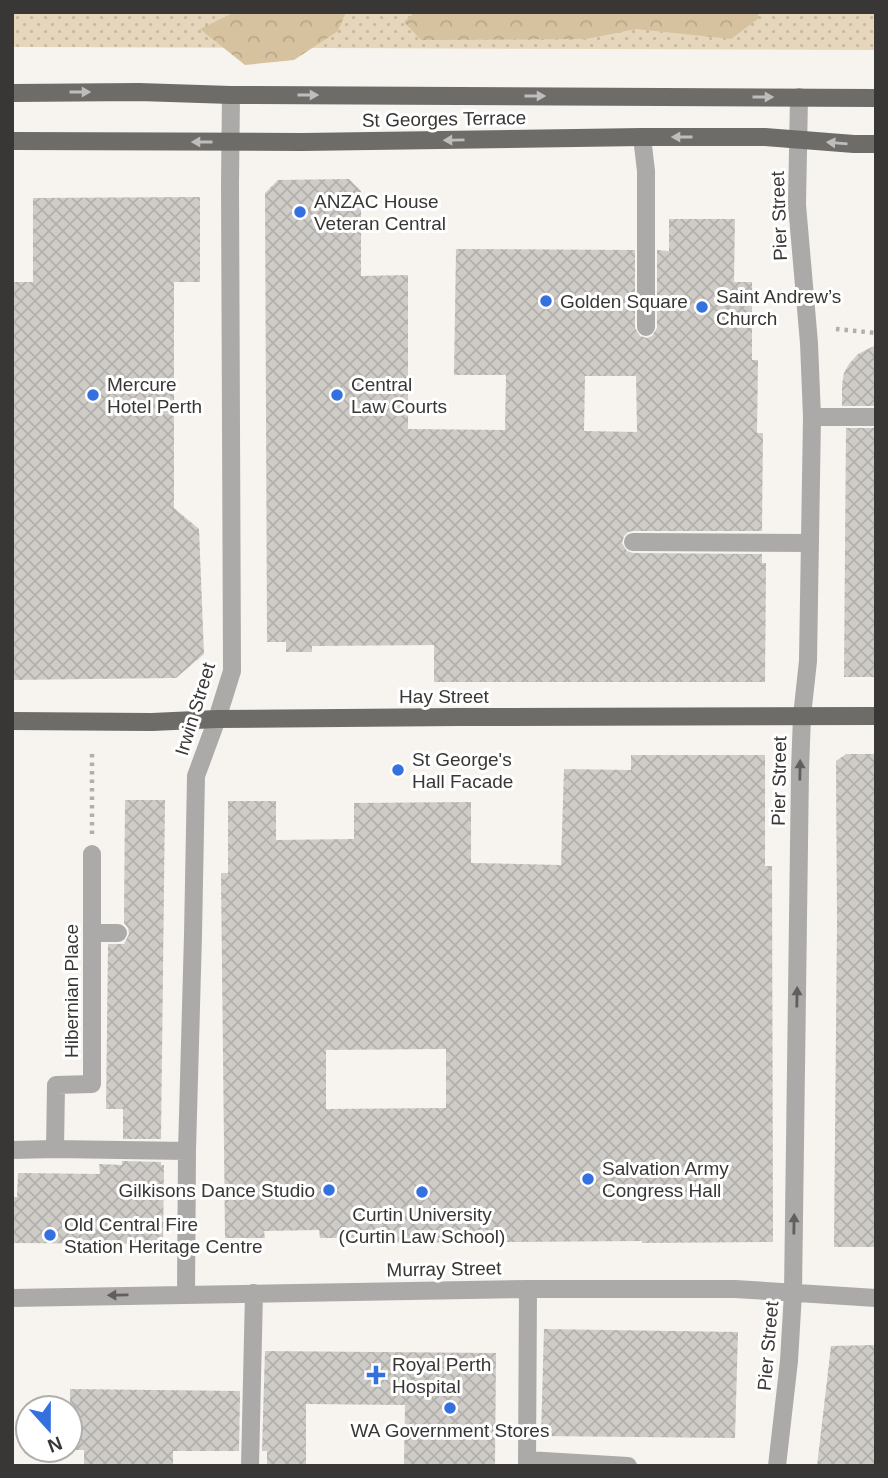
<svg xmlns="http://www.w3.org/2000/svg" width="888" height="1478" viewBox="0 0 888 1478" font-family="Arial,sans-serif">
  <defs>
    <pattern id="grass-dots" width="8" height="8" patternUnits="userSpaceOnUse" patternTransform="scale(1.75)"><rect width="8" height="8" fill="#e6d6bb"/><path d="M2 2h.1M6 6h.1" fill="none" stroke="#c6b8a1" stroke-width="1.8" stroke-linecap="round"/></pattern>
    <pattern id="forest-crowns" width="20" height="18" patternUnits="userSpaceOnUse" patternTransform="scale(1.75)"><rect width="20" height="18" fill="#d7c29f"/><path d="M2 6a3 3 0 1 1 6 0M12 15a3 3 0 1 1 6 0" fill="none" stroke="#b9a78a"/></pattern>
    <pattern id="building-cross-hatch" width="8" height="8" patternUnits="userSpaceOnUse" patternTransform="scale(1.75)"><rect width="8" height="8" fill="#cfccc7"/><path d="M0 0l8 8M0 8l8-8" fill="none" stroke="#b2b0ac"/></pattern>
  </defs>
  <rect width="100%" height="100%" fill="#f7f4ef"/>
  <path fill="url(#grass-dots)" d="M12,12h864v38l-864,-3z"/>
  <path fill="url(#forest-crowns)" d="M235,12h111l-8,19 -44,29 -49,5 -45,-36z
    M415,12h342l2,6 -28,21 -95,-10 -50,10 -165,1 -17,-18z"/>
  <path fill="url(#building-cross-hatch)" fill-rule="evenodd" d="M349,179l12,12v85l47,-1v154l97,1 1,-55h-52l2,-126 179,1v78l5,8 7,2 5,-2 5,-8v-78l12,1v-32h66l-1,63h18v78h6l-1,73h6l-1,98h-129l-5,1 -4,4 -2,7 5,8 6,2 129,1v9h4l-1,119h-331v-37l-122,1v6h-26v-10h-19l-2,-449 13,-13zM585,376h51l1,56 -53,-1z
    M200,197v85h-26v226l25,21 5,125 -28,24 -164,2v-398h21v-84z
    M876,345v61h-34v-21l2,-12 5,-9 9,-10z
    M846,428h30v249h-32z
    M846,754h30v493h-42l3,-325 -1,-161z
    M631,755h134v111h7l1,376 -131,1v-2l-281,2v-5h-41l-1,-8 -55,1 1,7h-40l-4,-365h7v-72h48v39l78,-1v-36l117,-1v61l90,2 3,-96 67,1zM446,1049v59l-120,1v-59z
    M125,800h40l-4,339h-38v-30h-17l2,-165h16l5,-10 -1,-6 -4,-5z
    M122,1161l39,1v3h3l-1,79 -151,-1v-46h5l1,-24 82,1 -1,-10 23,1z
    M544,1329l194,3 -3,106 -194,-2z
    M876,1345v121h-59l14,-120z
    M265,1351l231,2 -1,113h-91l1,-61 -99,-1v62h-39v-15h-5z
    M70,1389l170,2 -1,60h-66v15h-89v-16h-14z"/>
  <g fill="none" stroke-linecap="round" stroke-linejoin="round">
    <path stroke="#b1afab" stroke-width="4.5" stroke-dasharray="3.5 5" stroke-linecap="butt" d="M836,329l40,4
      M92,754v80"/>
    <path stroke="#abaaa8" stroke-width="18" d="M642,137l4,34v156
      M812,417h64
      M633,542l176,1
      M92,933h26
      M55,1149l132,2
      M12,1150l43,-1 1,-64 36,-1v-230
      M186,1294l1,-143 6,-216 3,-159 21,-57 15,-48 -2,-488 1,-88
      M12,1298l516,-9h207l141,9
      M527,1460l101,6
      M250,1466l4,-173
      M527,1466l1,-177
      M777,1466l12,-105 4,-68 7,-523 2,-54 6,-55 4,-244 -3,-74 -12,-138 2,-108"/>
    <path stroke="#6e6c68" stroke-width="18" d="M12,93l127,-1 92,3 645,3
      M12,141l290,1 340,-5h123l89,7h22
      M12,721l140,1 65,-3 242,-2 417,-1"/>
  </g>
  <defs><path id="oneway-solid" d="M-6-.8H1V-3.2L6.5 0L1 3.2V.8H-6Z" transform="scale(1.75)"/></defs>
  <g fill="#bebdbb">
    <use href="#oneway-solid" transform="translate(80 92)"/>
    <use href="#oneway-solid" transform="translate(308 95)"/>
    <use href="#oneway-solid" transform="translate(535 96)"/>
    <use href="#oneway-solid" transform="translate(763 97)"/>
    <use href="#oneway-solid" transform="translate(682 137) rotate(180)"/>
    <use href="#oneway-solid" transform="translate(454 140) rotate(179)"/>
    <use href="#oneway-solid" transform="translate(202 142) rotate(-180)"/>
    <use href="#oneway-solid" transform="translate(837 143) rotate(-175)"/>
  </g>
  <g fill="#605f5d">
    <use href="#oneway-solid" transform="translate(800 770) rotate(-89)"/>
    <use href="#oneway-solid" transform="translate(797 997) rotate(-89)"/>
    <use href="#oneway-solid" transform="translate(794 1224) rotate(-89)"/>
    <use href="#oneway-solid" transform="translate(118 1295) rotate(179)"/>
  </g>
  <g fill="#3471df" stroke="#fff" stroke-width="2.5">
    <circle cx="300" cy="212" r="7"/>
    <circle cx="546" cy="301" r="7"/>
    <circle cx="702" cy="307" r="7"/>
    <circle cx="93" cy="395" r="7"/>
    <circle cx="337" cy="395" r="7"/>
    <circle cx="398" cy="770" r="7"/>
    <circle cx="588" cy="1179" r="7"/>
    <circle cx="329" cy="1190" r="7"/>
    <circle cx="422" cy="1192" r="7"/>
    <circle cx="50" cy="1235" r="7"/>
    <path d="M372.5 1364.5h7v7h7v7h-7v7h-7v-7h-7v-7h7z"/>
    <circle cx="450" cy="1408" r="7"/>
  </g>
  <g text-anchor="middle" dominant-baseline="central" stroke-width="6" stroke-linejoin="round" paint-order="stroke">
    <g font-size="19" fill="#383735" stroke="#fff">
      <text transform="translate(444 119) rotate(-1)">St Georges Terrace</text>
      <text transform="translate(779 216) rotate(-92)">Pier Street</text>
      <text x="444" y="696">Hay Street</text>
      <text transform="translate(195 709) rotate(-73)">Irwin Street</text>
      <text transform="translate(779 781) rotate(-89)">Pier Street</text>
      <text transform="translate(71 991) rotate(-90)">Hibernian Place</text>
      <text transform="translate(444 1269) rotate(-1)">Murray Street</text>
      <text transform="translate(768 1346) rotate(-85)">Pier Street</text>
    </g>
    <g font-size="19" fill="#383735" stroke="#fff" text-anchor="start">
      <text x="314" y="201">ANZAC House<tspan x="314" dy="22">Veteran Central</tspan></text>
      <text x="716" y="296">Saint Andrew’s<tspan x="716" dy="22">Church</tspan></text>
      <text x="560" y="301">Golden Square</text>
      <text x="107" y="384">Mercure<tspan x="107" dy="22">Hotel Perth</tspan></text>
      <text x="351" y="384">Central<tspan x="351" dy="22">Law Courts</tspan></text>
      <text x="412" y="759">St George's<tspan x="412" dy="22">Hall Facade</tspan></text>
      <text x="602" y="1168">Salvation Army<tspan x="602" dy="22">Congress Hall</tspan></text>
      <text x="315" y="1190" text-anchor="end">Gilkisons Dance Studio</text>
      <text x="422" y="1214" text-anchor="middle">Curtin University<tspan x="422" dy="22">(Curtin Law School)</tspan></text>
      <text x="64" y="1224">Old Central Fire<tspan x="64" dy="22">Station Heritage Centre</tspan></text>
      <text x="392" y="1364">Royal Perth<tspan x="392" dy="22">Hospital</tspan></text>
      <text x="450" y="1430" text-anchor="middle">WA Government Stores</text>
    </g>
  </g>
  <rect width="888" height="1478" fill="none" stroke="#383735" stroke-width="28"/>
  <g transform="translate(49 1429) rotate(159)"><circle r="33" fill="#ffffff" stroke="#afafae" stroke-width="2"/>
  <path d="M0-5L12 26L0 18L-12 26Z" fill="#3471df"/>
  <text y="-10" font-size="19" font-weight="bold" text-anchor="middle" fill="#383735">N</text>
  </g>
</svg>
